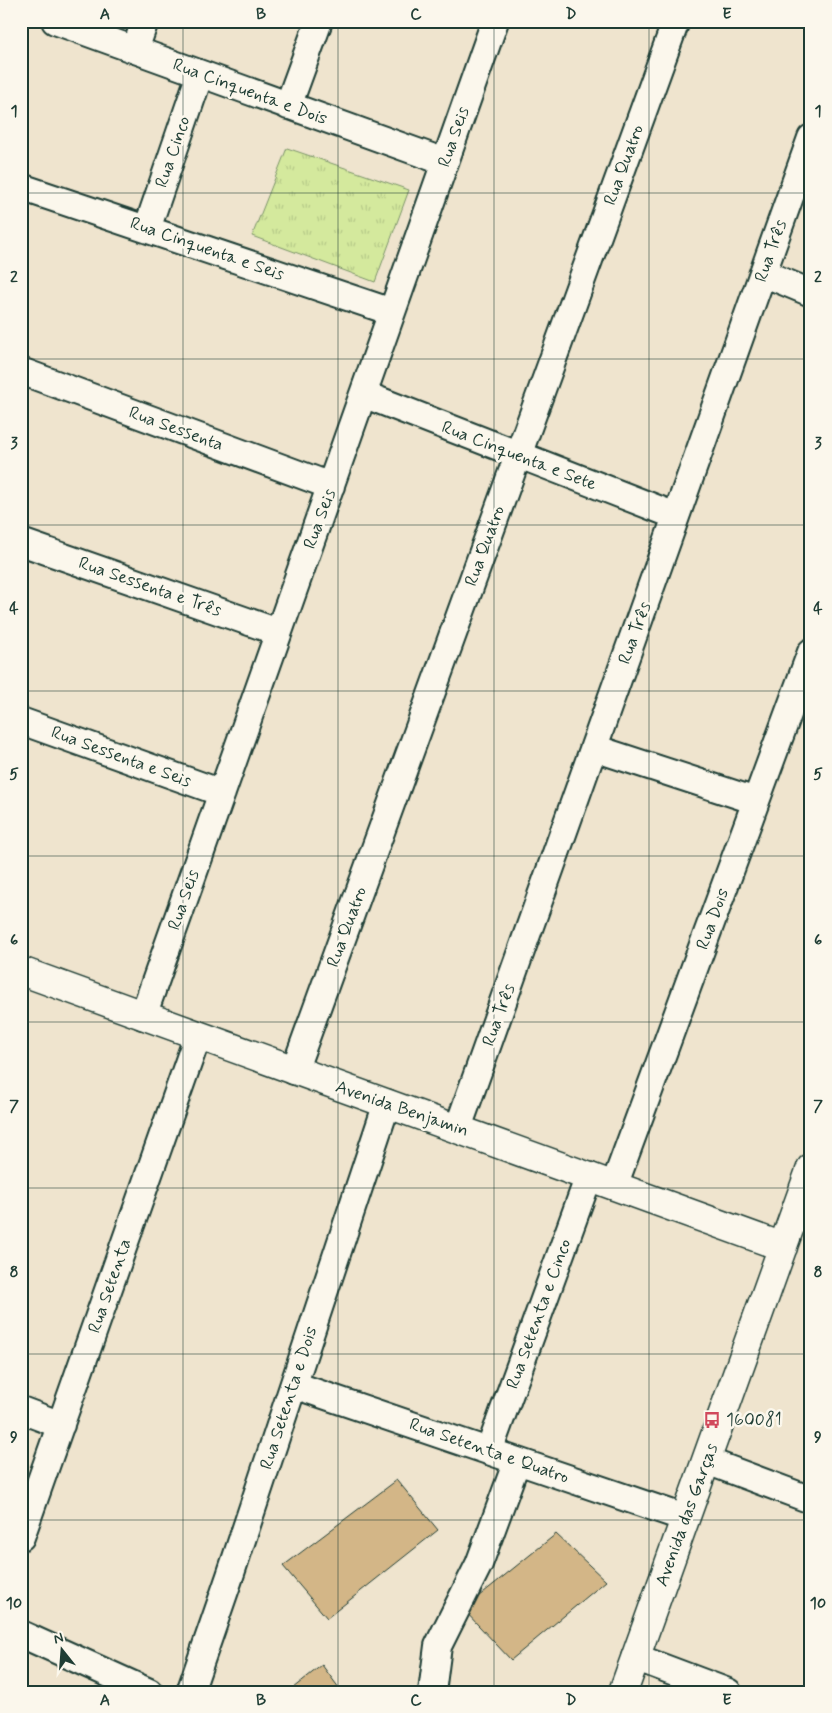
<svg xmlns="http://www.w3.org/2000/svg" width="832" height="1713" viewBox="0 0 832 1713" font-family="Mynerve,sans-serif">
  <defs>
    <pattern id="park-tufts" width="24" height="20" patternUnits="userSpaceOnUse" patternTransform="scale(1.25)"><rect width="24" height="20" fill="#d4e99d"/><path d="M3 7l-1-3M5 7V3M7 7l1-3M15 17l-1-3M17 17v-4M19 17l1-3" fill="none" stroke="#b6c988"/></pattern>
  </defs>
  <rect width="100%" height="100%" fill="#efe4ce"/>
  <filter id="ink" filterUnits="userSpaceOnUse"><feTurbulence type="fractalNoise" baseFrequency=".02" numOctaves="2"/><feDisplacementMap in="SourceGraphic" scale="10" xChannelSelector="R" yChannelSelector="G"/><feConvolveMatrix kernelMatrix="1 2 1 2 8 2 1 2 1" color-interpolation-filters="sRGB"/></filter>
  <g filter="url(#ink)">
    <path fill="url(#park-tufts)" stroke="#7a9368" d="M287,148l122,42 -34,92 -123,-46z"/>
    <path fill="#d3b687" stroke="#1f3d34" d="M397,1480l41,50 -111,88 -44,-52z
      M556,1534l50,47 -95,79 -48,-51z
      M322,1665l20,27h-54z"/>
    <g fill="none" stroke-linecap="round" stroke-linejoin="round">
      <g stroke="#1f3d34" stroke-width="30">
        <path id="street" d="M55,21l390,141
          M135,50l10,-29
          M288,106l31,-85
          M21,187l371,125
          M147,229l53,-155
          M763,273l48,20
          M21,371l310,115
          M363,394l313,122
          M21,542l257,90
          M21,721l201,72
          M594,748l162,53
          M143,1016l352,-995
          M294,1071l382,-1050
          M458,1128l353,-990
          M614,1186l197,-534
          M294,1385l391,133
          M21,1410l40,15
          M489,1451l100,-275
          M707,1461l104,39
          M21,1537l177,-502
          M21,1634l128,58
          M635,1657l93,35
          M190,1692l40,-116 157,-473
          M432,1692l6,-46 41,-82 38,-103"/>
      </g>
      <g stroke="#1f3d34" stroke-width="31">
        <path id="secondary" d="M21,971l762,276
          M623,1692l188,-524"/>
      </g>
      <use href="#street" stroke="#fbf7ec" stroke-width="26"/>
      <use href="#secondary" stroke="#fbf7ec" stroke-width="28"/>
    </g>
  </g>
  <path fill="none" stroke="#1f3d34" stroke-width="1" stroke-opacity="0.55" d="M183,21v1671M338,21v1671M494,21v1671M649,21v1671M21,193h790M21,359h790M21,525h790M21,691h790M21,856h790M21,1022h790M21,1188h790M21,1354h790M21,1520h790"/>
  <defs>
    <g id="bus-bare" transform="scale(1.35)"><path d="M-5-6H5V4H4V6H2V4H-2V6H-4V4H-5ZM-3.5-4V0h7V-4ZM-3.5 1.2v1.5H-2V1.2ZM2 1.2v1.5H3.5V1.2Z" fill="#d1495b" stroke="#fbf7ec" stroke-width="2.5" paint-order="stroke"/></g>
  </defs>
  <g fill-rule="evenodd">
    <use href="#bus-bare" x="712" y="1420"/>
  </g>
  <g text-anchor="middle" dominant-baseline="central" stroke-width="5" stroke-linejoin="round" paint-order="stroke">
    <g font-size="18" fill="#1f3d34" stroke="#fbf7ec">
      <text transform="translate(250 92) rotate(20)">Rua Cinquenta e Dois</text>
      <text transform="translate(454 137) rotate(-71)">Rua Seis</text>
      <text transform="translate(173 152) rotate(-71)">Rua Cinco</text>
      <text transform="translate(624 165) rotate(-70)">Rua Quatro</text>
      <text transform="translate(207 249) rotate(19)">Rua Cinquenta e Seis</text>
      <text transform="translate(771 251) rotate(-71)">Rua Três</text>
      <text transform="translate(176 429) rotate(20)">Rua Sessenta</text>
      <text transform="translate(519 456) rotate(21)">Rua Cinquenta e Sete</text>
      <text transform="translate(320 519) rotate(-70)">Rua Seis</text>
      <text transform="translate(485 546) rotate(-70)">Rua Quatro</text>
      <text transform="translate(150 587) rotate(19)">Rua Sessenta e Três</text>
      <text transform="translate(635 633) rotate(-70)">Rua Três</text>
      <text transform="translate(121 757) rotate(20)">Rua Sessenta e Seis</text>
      <text transform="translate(184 900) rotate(-71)">Rua Seis</text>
      <text transform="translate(713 919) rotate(-70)">Rua Dois</text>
      <text transform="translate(347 927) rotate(-70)">Rua Quatro</text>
      <text transform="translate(499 1015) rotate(-70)">Rua Três</text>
      <text transform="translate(402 1109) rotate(19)">Avenida Benjamin</text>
      <text transform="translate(110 1286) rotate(-71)">Rua Setenta</text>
      <text transform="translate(539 1314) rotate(-70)">Rua Setenta e Cinco</text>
      <text transform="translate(289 1398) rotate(-72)">Rua Setenta e Dois</text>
      <text transform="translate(489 1451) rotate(19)">Rua Setenta e Quatro</text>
      <text transform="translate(687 1515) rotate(-70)">Avenida das Garças</text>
    </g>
    <g font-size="18" fill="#1f3d34" stroke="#fbf7ec" text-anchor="start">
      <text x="726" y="1420">160081</text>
    </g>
  </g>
  <rect width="832" height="1713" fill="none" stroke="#fbf7ec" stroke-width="55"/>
  <g transform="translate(62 1650) rotate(343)" stroke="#fbf7ec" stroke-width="4" paint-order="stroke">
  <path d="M0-4L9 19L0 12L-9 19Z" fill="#1f3d34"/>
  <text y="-8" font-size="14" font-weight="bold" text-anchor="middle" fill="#1f3d34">N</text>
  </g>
  <rect x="28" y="28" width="776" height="1658" fill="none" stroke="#1f3d34" stroke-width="2"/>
  <g font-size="16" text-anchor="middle" font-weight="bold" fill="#1f3d34">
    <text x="105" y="19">A</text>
    <text x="261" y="19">B</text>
    <text x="416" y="19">C</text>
    <text x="571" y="19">D</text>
    <text x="727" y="19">E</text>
    <text x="14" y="116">1</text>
    <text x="818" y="116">1</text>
    <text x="14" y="282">2</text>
    <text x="818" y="282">2</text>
    <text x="14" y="448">3</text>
    <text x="818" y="448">3</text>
    <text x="14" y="613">4</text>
    <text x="818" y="613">4</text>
    <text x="14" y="779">5</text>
    <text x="818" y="779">5</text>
    <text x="14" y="945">6</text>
    <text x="818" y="945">6</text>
    <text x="14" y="1111">7</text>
    <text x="818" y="1111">7</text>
    <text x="14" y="1277">8</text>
    <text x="818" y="1277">8</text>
    <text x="14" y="1442">9</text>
    <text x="818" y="1442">9</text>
    <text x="14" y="1608">10</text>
    <text x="818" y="1608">10</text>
    <text x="105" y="1705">A</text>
    <text x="261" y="1705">B</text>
    <text x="416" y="1705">C</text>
    <text x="571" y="1705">D</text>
    <text x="727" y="1705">E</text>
  </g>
</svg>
